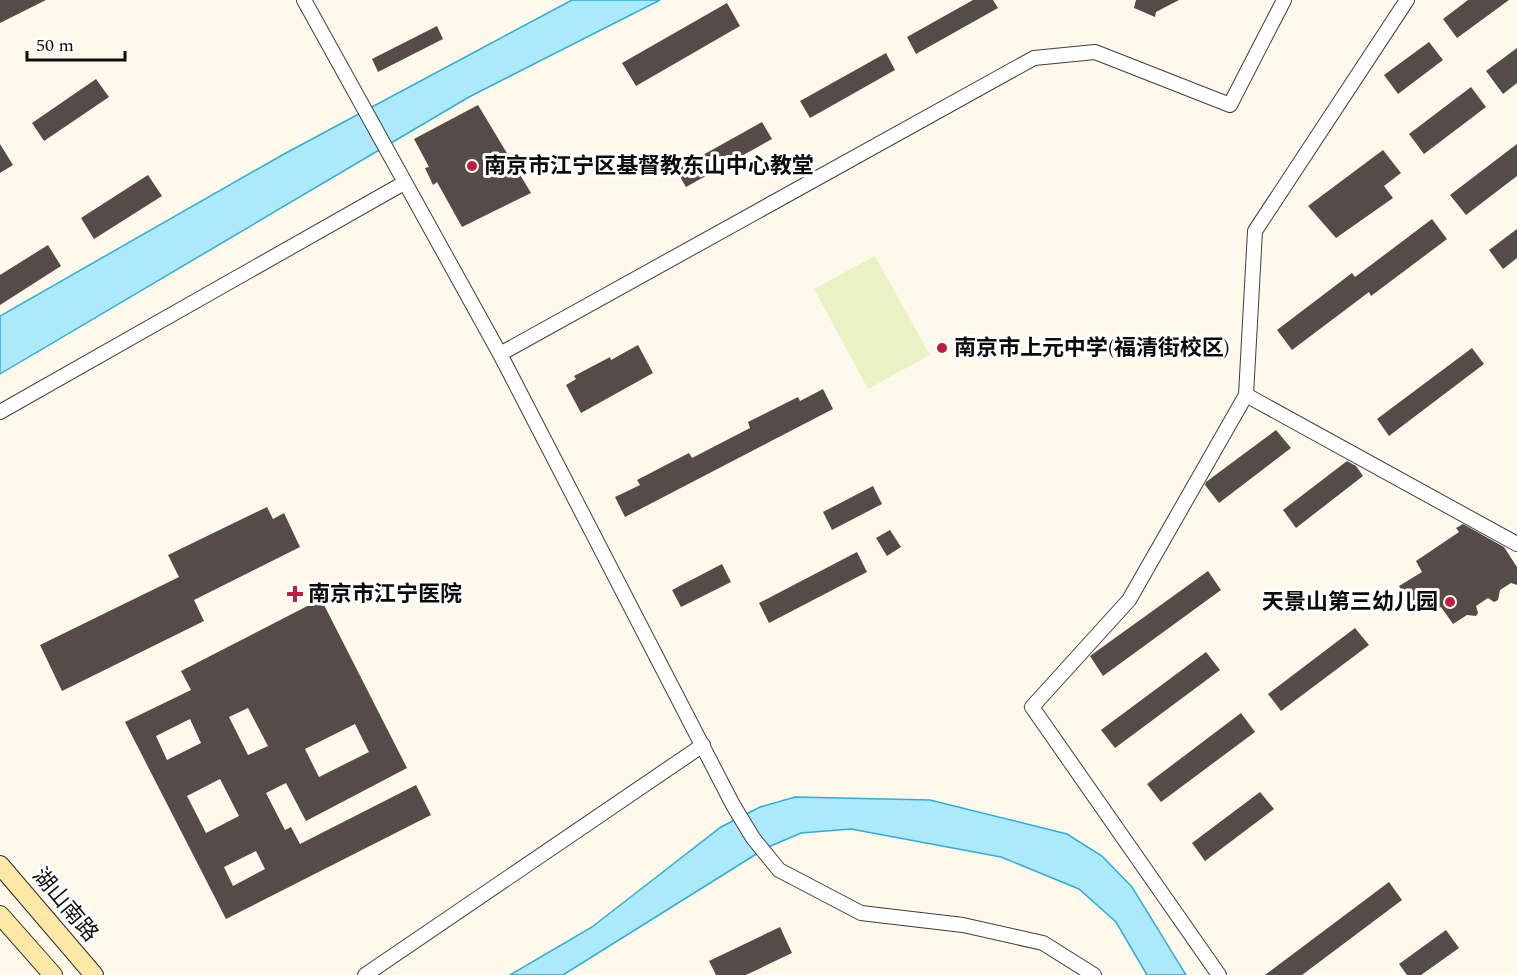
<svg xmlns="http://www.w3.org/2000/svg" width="1517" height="975" viewBox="0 0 1517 975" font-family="Spectral,'Noto Sans SC',serif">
  <rect width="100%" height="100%" fill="#fff8eb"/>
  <path fill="#eaf2c5" d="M875,256l55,99 -62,34 -54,-100z"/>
  <path fill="#ace9fa" stroke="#2eaed6" stroke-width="1.5" d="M572,0h88l-191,97 -469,277v-58l284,-162z
    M795,797l135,3 137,34 35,22 30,31 54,88h-39l-31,-53 -37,-33 -78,-32 -150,-28 -50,4 -35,15 -203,127h-53l82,-48 129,-100 39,-20z"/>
  <path fill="#554b48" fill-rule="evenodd" d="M0,0h46l-46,23z
    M973,0h20l5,8 -82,46 -9,-17z
    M1136,0h43l-23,12 -1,5 -21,-9z
    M1468,0h41l-52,38 -14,-19z
    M727,3l13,23 -104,60 -14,-23z
    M437,26l6,13 -65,33 -6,-13z
    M1429,42l14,18 -45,34 -14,-19z
    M1517,48v35l-14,11 -17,-23z
    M886,53l9,17 -85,48 -10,-17z
    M96,79l13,18 -65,44 -12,-18z
    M1471,87l15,20 -62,47 -15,-20z
    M478,105l53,88 -69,34 -25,-45 -4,3 -8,-17 4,-1 -15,-28z
    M762,122l10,17 -86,48 -10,-17z
    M0,144l13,21 -13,8z
    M1517,144v32l-51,39 -16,-20z
    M1383,150l18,23 -17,13 9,12 -57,40 -28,-32z
    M148,175l14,21 -68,43 -13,-21z
    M1432,219l15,20 -76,57 -2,-4 -77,58 -15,-20 75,-57 3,4z
    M1517,229v29l-14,11 -14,-19z
    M48,245l13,21 -61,39v-30z
    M638,345l15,28 -72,40 -15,-28 10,-6 -2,-3 36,-19 1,3z
    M1472,348l12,16 -95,72 -12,-17z
    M823,389l10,20 -208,108 -10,-20 25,-12 -3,-5 52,-27 3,5 58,-30 -2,-6 50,-25 2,4z
    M1276,430l15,18 -72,55 -14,-18 1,-3z
    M1347,461l9,5 7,10 -67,52 -13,-18z
    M873,486l9,18 -50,26 -9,-18z
    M267,507l6,12 11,-6 16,34 -106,53 10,21 -142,70 -22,-46 139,-68 -11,-22z
    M1463,524l41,23 13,20v18l-6,-2 -11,7 -2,10 -4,2 -6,-4 -12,8 2,7 -2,3 -9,-1 -14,9 -12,-17 -9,4 -7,-3v-15l-16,10 -10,-17 23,-14 -6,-11 43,-29 -3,-4z
    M890,530l11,17 -14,9 -11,-18z
    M857,552l10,20 -98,51 -10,-20z
    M722,564l9,18 -50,25 -9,-17z
    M1208,571l13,19 -118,86 -13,-20z
    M321,599l86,169 -101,53 -20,-38 -20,10 19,37 6,-3 9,17 116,-59 15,30 -205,104 -101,-197 66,-32 -10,-19zM248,708l20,38 -20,9 -19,-38zM190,719l11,24 -34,17 -11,-24zM355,724l14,28 -50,25 -14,-28zM220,779l19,37 -33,17 -19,-37zM256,851l9,18 -32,17 -9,-19z
    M1355,628l14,17 -88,66 -13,-17z
    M1206,652l14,18 -105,78 -14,-18z
    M1241,713l14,19 -94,70 -14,-18z
    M1260,792l14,17 -69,52 -13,-18z
    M1389,882l13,18 -100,75h-37z
    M780,927l12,26 -46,22h-30l-7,-14z
    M1446,930l13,18 -38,27h-14l-8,-11z"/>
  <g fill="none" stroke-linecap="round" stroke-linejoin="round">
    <g stroke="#3f3f3f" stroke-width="16">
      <path id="street" d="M304,0l196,354 233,451 20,33 26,32 82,43 102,12 80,18 51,32
        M500,354l534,-296 61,-6 135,53 54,-105
        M1246,395l271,149
        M0,412l404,-229
        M365,975l338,-230
        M1219,975l-187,-268 97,-107 117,-205 9,-164 152,-231"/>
    </g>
    <g stroke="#2e2e2e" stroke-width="20">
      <path id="secondary" d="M0,865l94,110
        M0,915l53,60"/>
    </g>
    <use href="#street" stroke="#fff" stroke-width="14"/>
    <use href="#secondary" stroke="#ffe7a6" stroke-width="18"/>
  </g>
  <g fill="#c51b3e" stroke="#fff" stroke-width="2">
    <circle cx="472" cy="166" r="6"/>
    <circle cx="942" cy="348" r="6"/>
    <path d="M292 585h6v6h6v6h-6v6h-6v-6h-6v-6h6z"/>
    <circle cx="1450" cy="602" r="6"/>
  </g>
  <g text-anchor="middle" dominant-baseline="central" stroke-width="6" stroke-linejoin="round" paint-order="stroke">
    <g font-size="22" font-weight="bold" fill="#0c0c0c" stroke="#fff" text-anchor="start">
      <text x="484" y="166">南京市江宁区基督教东山中心教堂</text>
      <text x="954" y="348">南京市上元中学(福清街校区)</text>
      <text x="308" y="594">南京市江宁医院</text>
      <text x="1438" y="602" text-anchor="end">天景山第三幼儿园</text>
    </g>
    <g font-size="22" fill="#0c0c0c" stroke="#fff">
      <text transform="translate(65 905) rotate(50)">湖山南路</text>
    </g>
  </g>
  <path d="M27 51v9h98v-9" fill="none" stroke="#0c0c0c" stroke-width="3"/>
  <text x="36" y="51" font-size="18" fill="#0c0c0c" stroke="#ffffff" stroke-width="4.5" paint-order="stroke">50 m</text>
</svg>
